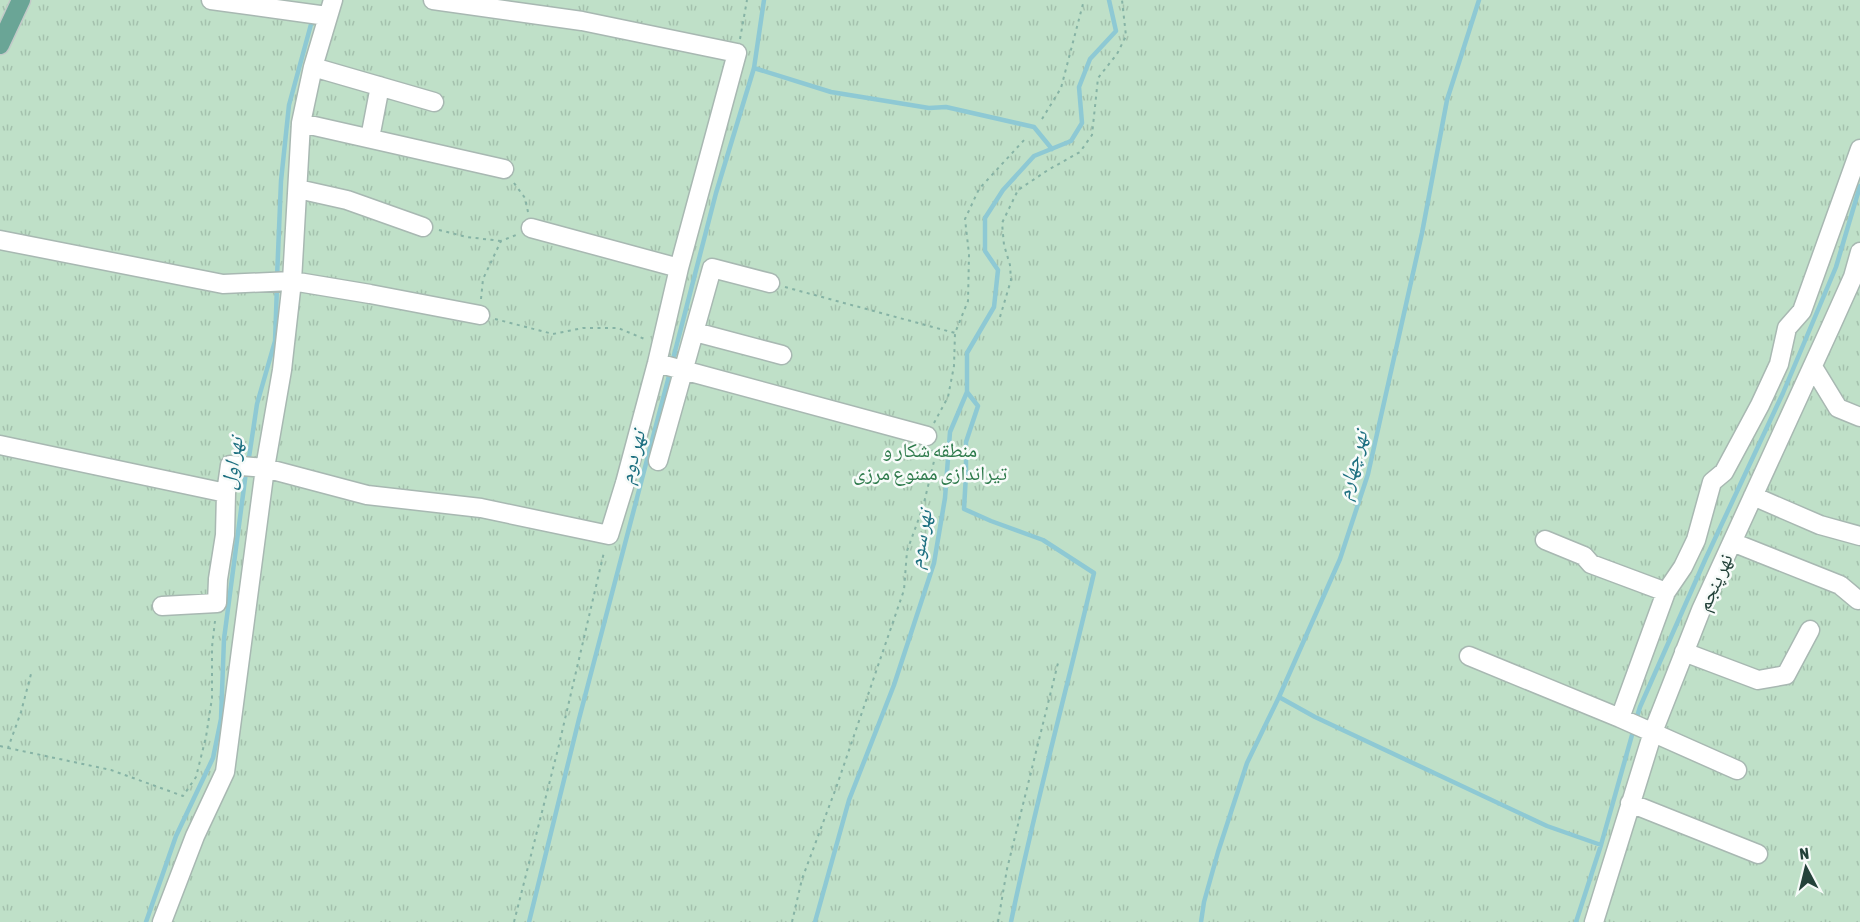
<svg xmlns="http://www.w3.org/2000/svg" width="1860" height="922" viewBox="0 0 1860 922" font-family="'Asap Condensed','Noto Naskh Arabic',sans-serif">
  <defs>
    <pattern id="park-tufts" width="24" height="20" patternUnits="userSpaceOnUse" patternTransform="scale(1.5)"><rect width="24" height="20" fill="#bfe0c8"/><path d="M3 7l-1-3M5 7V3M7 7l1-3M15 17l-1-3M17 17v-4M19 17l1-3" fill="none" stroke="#a4c1ad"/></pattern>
  </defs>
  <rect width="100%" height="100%" fill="#e6efeb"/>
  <path fill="url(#park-tufts)" d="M0,0h1860v922h-1860z"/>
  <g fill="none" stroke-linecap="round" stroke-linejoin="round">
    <path stroke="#8ec9d4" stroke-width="4.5" d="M754,68l77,24 98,16 17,-1 88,20 18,22
      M277,278l4,-97 8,-76 24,-88
      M672,363l44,-170 38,-125 10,-68
      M967,392l11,14 -12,36v32l-2,35 27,12 52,19 51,33c-27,116 -59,232 -83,349
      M248,464l9,-60 18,-63 2,-55
      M1279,697l36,20 232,109 54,19
      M1636,720l4,-13 65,-147 78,-167 53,-126 24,-81
      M146,922l30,-86 37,-78 8,-39 3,-80 22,-167
      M529,922l50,-203 91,-347
      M815,922l34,-122 45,-115 40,-122 11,-65 5,-66 17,-40v-39l27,-46 4,-37 -13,-19v-33l18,-28 31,-34 37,-15 11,-18 -3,-36 11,-28 26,-28 -7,-31
      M1201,922l3,-20 14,-50 29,-89 32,-66 61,-138 28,-85 54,-241 25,-133 32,-100
      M1576,922l25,-77 33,-117"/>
    <g stroke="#a8b8b2" stroke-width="21">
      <path id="minor" d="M211,0l116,16
        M313,67l121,35
        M301,123l203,46
        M370,138l10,-52
        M298,189l49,11 76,27
        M531,228l148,40
        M0,240l223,44 69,-3 78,13 110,21
        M695,332l87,23
        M657,363l270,73
        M1813,367l25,41 22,9
        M0,445l226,48 4,-28 35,3 102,27 114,13 128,27 16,-52 32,-120 22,-95 58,-215 -155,-32 -149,-21
        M658,461l54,-193 58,15
        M1753,496l67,29 40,11
        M1545,540l39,16 7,8 75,28
        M1732,542l108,43 18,15
        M162,606l55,-3 1,-24 7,-44 1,-42
        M1684,652l74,28 28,-5 24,-45
        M1469,656l151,62
        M1737,770l-117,-52 46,-126 17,-25 13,-27 16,-58 12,-10 36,-67 19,-41 8,-36 15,-17 58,-162
        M1630,803l128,51
        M162,922l33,-86 30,-64 40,-304 17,-98 10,-89 9,-158 12,-56 20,-67
        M1594,922l59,-190 48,-122 130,-284 22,-49 7,-25"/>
    </g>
    <g stroke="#c2cac8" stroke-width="21">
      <path id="major" d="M0,45l21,-45"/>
    </g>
    <path stroke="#86b3a5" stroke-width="2" stroke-dasharray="3 4.5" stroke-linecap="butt" d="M740,39l7,-39
      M1042,119l19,-31 23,-88
      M514,183l11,15 3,14
      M439,230l28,7 34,4
      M785,287l170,46
      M481,299l2,-20 18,-38 15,-6
      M1000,317l11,-37 -1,-15 -6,-20 -2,-22 16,-33 30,-20 32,-18 12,-17 6,-57 19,-24 9,-18 -4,-36
      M495,319l58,15 30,-6h35l29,12
      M934,423l14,-26 6,-31 1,-33 13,-32 1,-47 -4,-35 14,-30 46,-50
      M0,746l8,2 13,-36 10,-38
      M8,748l103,22 72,26 13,-19 10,-40 6,-39v-51l3,-26
      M514,922l44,-173 46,-197
      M792,922l10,-43 34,-91 68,-198 3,-39 16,-44 12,-50 -3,-7
      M998,922l9,-53 51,-206"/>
    <use href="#minor" stroke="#fff" stroke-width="18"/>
    <use href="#major" stroke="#6aa596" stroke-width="18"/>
  </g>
  <g text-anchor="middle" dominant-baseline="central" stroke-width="5" stroke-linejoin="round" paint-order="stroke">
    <g font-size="20" fill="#2d7a4b" stroke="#f7fbf9">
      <text x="930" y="449">منطقه شکار و<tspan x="930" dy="23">تیراندازی ممنوع مرزی</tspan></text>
    </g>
    <g font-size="20" fill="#24423a" stroke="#f7fbf9">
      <text transform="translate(1714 582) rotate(-66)">نهر پنجم</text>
    </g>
    <g font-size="21" font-style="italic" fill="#1c6f80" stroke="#f7fbf9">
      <text transform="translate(631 457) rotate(-76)">نهر دوم</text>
      <text transform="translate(231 463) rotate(-81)">نهر اول</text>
      <text transform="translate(1351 465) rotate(-75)">نهر چهارم</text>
      <text transform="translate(919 539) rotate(-80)">نهر سوم</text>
    </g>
  </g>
  <g transform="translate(1806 868) rotate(353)" stroke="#f7fbf9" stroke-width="4.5" paint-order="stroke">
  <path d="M0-4.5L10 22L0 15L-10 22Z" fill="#24423a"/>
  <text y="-9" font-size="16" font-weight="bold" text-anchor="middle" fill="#24423a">N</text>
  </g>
</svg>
